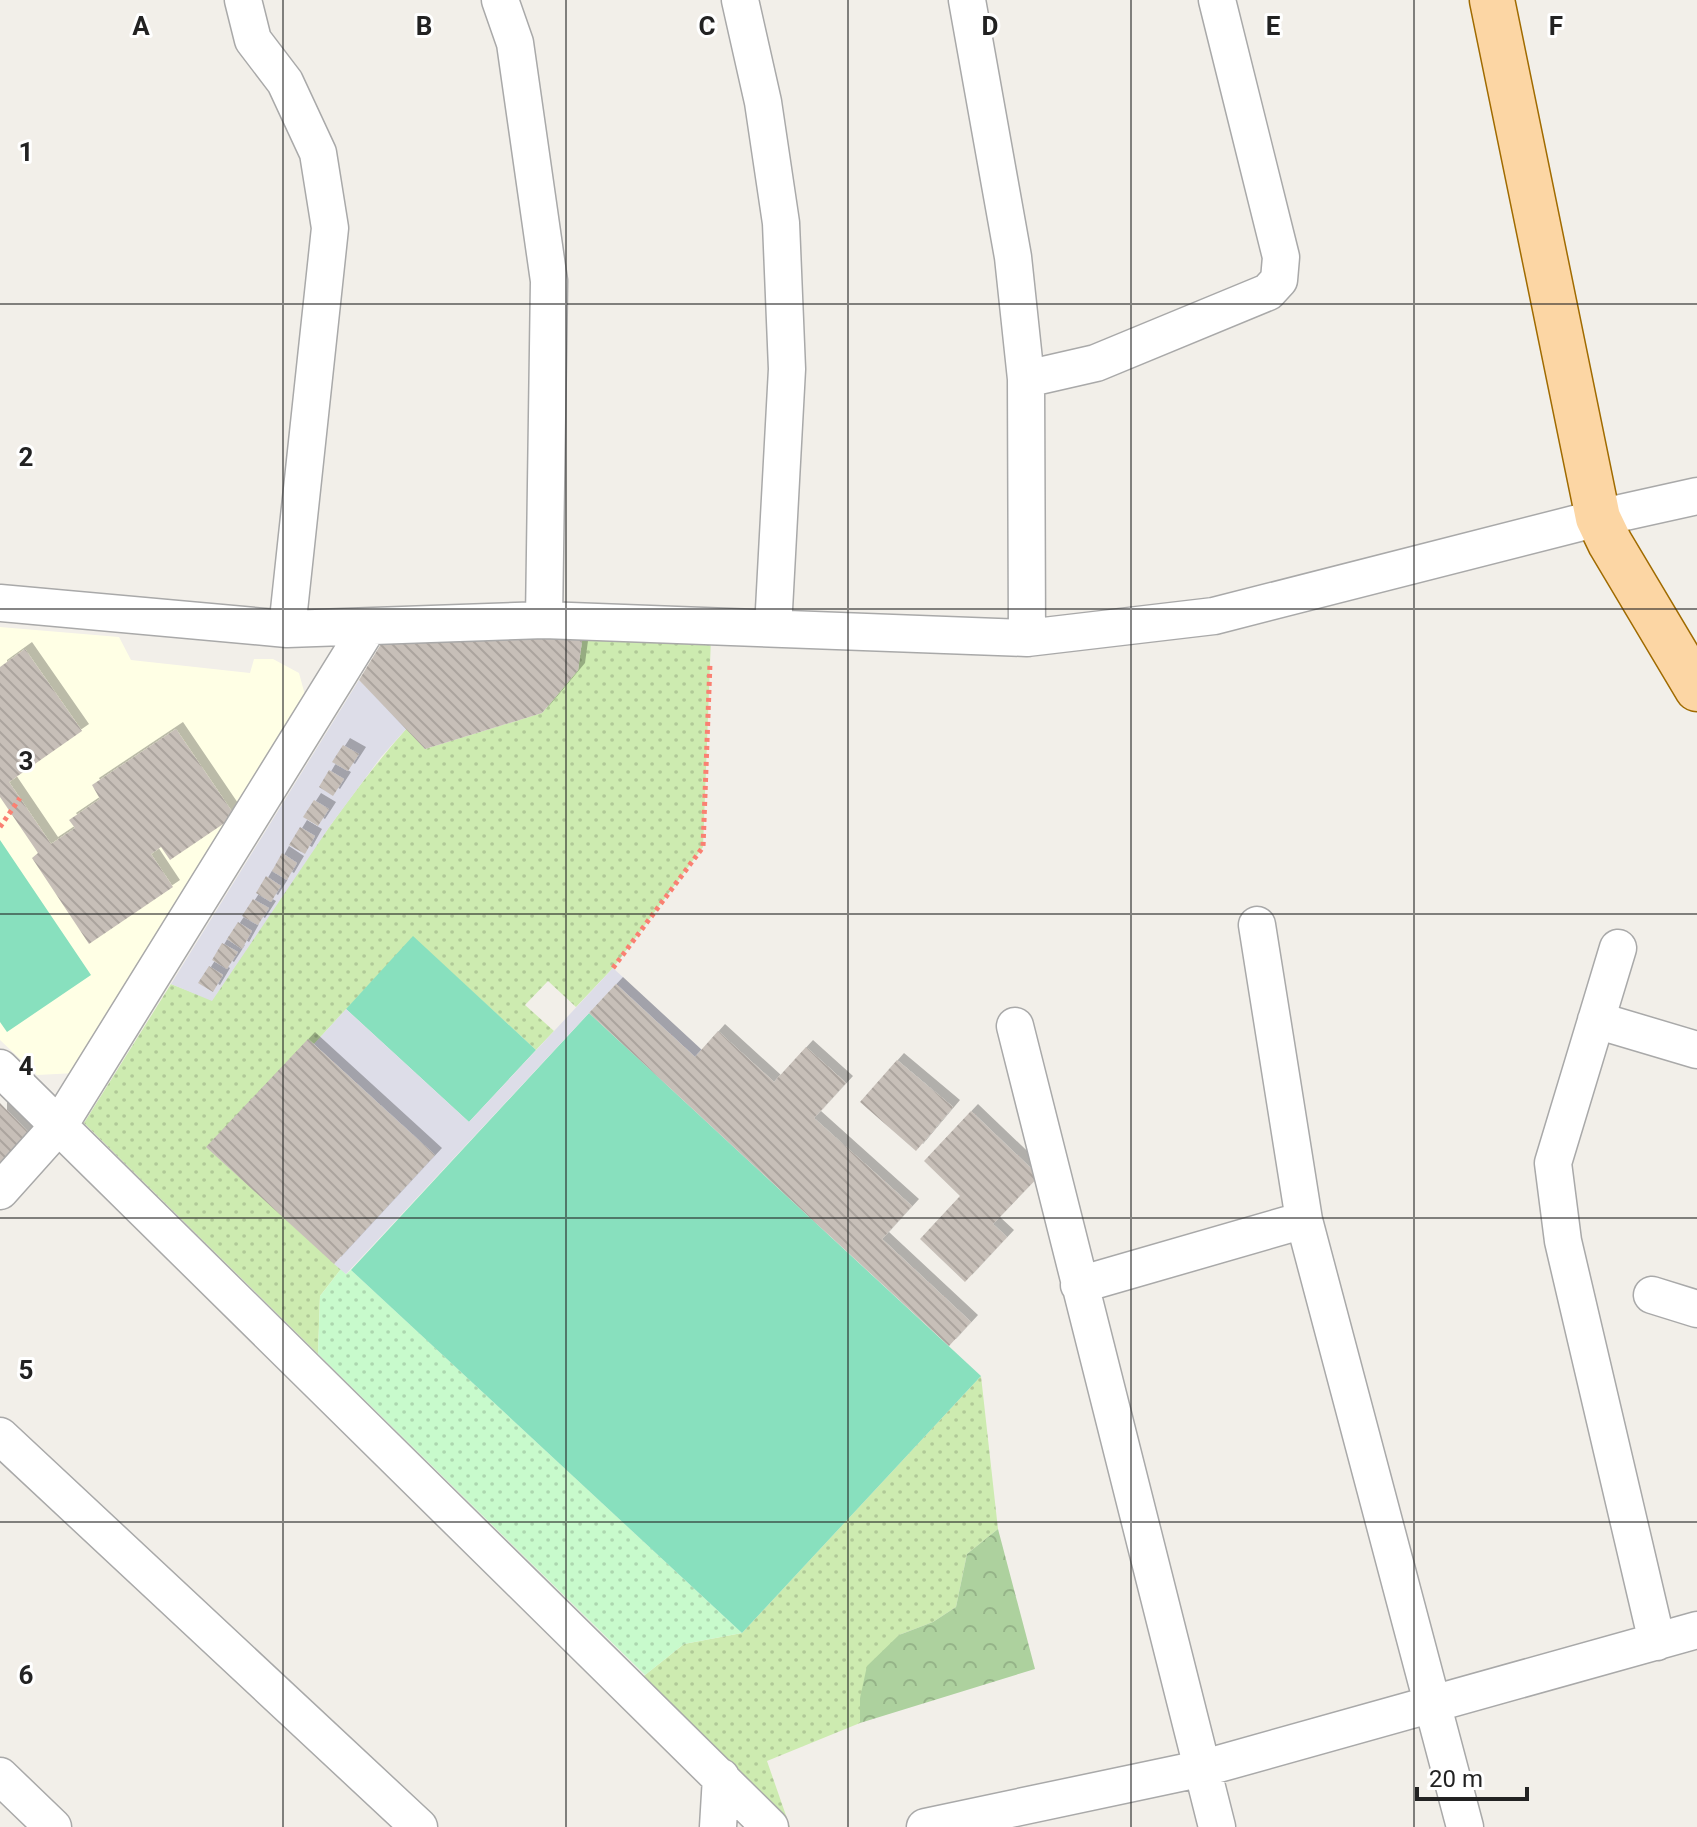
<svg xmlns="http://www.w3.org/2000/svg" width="1697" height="1827" viewBox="0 0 1697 1827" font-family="Roboto,sans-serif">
  <defs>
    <pattern id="grass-dots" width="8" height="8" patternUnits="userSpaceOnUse" patternTransform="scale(2)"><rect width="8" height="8" fill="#cdebb0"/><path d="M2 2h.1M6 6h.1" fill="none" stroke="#b0c997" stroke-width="1.8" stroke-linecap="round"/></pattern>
    <pattern id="forest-crowns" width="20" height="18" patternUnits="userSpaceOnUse" patternTransform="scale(2)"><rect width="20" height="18" fill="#add19e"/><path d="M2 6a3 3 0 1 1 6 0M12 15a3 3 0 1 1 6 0" fill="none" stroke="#95b388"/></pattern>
    <pattern id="park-dots" width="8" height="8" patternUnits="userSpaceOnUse" patternTransform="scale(2)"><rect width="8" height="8" fill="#c8facc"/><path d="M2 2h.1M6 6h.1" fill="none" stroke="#acd6af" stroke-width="1.8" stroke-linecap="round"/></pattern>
    <pattern id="building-back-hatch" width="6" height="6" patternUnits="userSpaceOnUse" patternTransform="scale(2)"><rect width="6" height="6" fill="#c7bfb8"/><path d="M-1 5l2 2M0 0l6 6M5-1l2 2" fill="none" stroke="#aba49e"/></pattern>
    <filter id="shadow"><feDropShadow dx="7" dy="-7" stdDeviation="0" flood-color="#0004"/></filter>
  </defs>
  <rect width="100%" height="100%" fill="#f2efe9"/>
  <path fill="#ffffe5" d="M0,627l119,10 12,23 119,13 4,-14h19l26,14 9,33 -232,367 -39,2 -37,-35z"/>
  <path fill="url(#grass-dots)" d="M585,621l126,17 -8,209 -90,121 -37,39 -28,-26 -23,24 29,26 -18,19 -123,-113 -99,107 -6,-4 -101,107 134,122 -21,27 -2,58 -234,-231 87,-139 41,16c63,-92 121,-188 195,-272l18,21 117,-36 36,-43z
    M981,1376l17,153 -31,25 -11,53 -23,15 -34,13 -39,63v25l-93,38 23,66h-21l-137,-138 13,-14 39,-31 58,-11z"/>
  <path fill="url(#forest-crowns)" d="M998,1529l37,140 -175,54v-25l7,-32 32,-31 34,-13 23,-15 11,-53z"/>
  <path fill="url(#park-dots)" d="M341,1269l5,5 5,-4 391,363 -58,11 -39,31 -327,-321 2,-58z"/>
  <path fill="#88e0be" d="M0,840l91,135 -84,57 -7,-10z
    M413,936l123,114 -67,72 -123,-113z
    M589,1013l392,363 -239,257 -391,-363z"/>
  <path fill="#dddde8" d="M359,680l48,48 -26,29 -51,69 -118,175 -41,-17z
    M613,968l89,82 -7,7 -79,-73 -270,290 -12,-10 100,-109 -120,-111 32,-35 123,113z"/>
  <path fill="url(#building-back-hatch)" filter="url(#shadow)" d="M583,633l-5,37 -36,43 -117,36 -66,-69 22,-36z
    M25,649l57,82 -73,51 42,62 24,-16 -6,-8 31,-21 -8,-14 84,-56 59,87 -65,44 -9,-13 -10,7 22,33 -84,57 -57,-86 6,-5 -38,-56v-130z
    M343,745l16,9 -11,17 -16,-9z
    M329,770l15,9 -11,17 -14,-9z
    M314,800l15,9 -11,17 -15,-9z
    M300,827l15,9 -10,18 -16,-9z
    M282,853l15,10 -10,17 -15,-9z
    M266,876l15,10 -10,16 -15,-9z
    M253,899l16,9 -11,17 -16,-9z
    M238,922l14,9 -10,18 -15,-10z
    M222,943l16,9 -11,17 -15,-9z
    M209,966l14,9 -10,17 -15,-9z
    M616,984l79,73 23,-26 56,51 32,-35 40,36 -32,35 98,88 -30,33 89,83 -22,24 -360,-333z
    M308,1039l127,116 -101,109 -128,-117z
    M897,1060l56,47 -37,44 -56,-49z
    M0,1103l33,34 -33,32z
    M971,1111l68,65 -46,48 14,13 -42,45 -45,-43 40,-43 -36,-35z"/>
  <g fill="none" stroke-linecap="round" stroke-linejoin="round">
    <g stroke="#a9a9a9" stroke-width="39">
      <path id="minor" d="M243,0l10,40 32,42 33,71 12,75 -43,401
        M500,0l15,43 34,238 -5,339
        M740,0l23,102 18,121 6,146 -14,259
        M967,0l46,257 13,122 1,259
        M1026,379l70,-16 172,-71 11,-12 2,-23 -64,-257
        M0,603l287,26 257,-9 483,18 187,-22 384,-98 99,-22
        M1257,925l47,295 161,607
        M1618,948l-65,215 10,78 94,401
        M1596,1020l101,30
        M1015,1026l202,801
        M0,1068l770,759
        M0,1191l60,-67 308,-497
        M1079,1285l225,-65
        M1652,1295l45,14
        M0,1436l419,391
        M0,1776l53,51
        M718,1827l3,-50
        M925,1827l279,-59 493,-138"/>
    </g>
    <g stroke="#a06b00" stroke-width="47">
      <path id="major" d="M1492,0l106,518 12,25 87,146"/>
    </g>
    <path stroke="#fa8072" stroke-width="5" stroke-dasharray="4 4" stroke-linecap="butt" d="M0,827l20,-29
      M613,968l90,-121 7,-184"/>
    <use href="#minor" stroke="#fff" stroke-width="36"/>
    <use href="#major" stroke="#fcd6a4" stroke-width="44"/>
  </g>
  <path fill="none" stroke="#222" stroke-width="2" stroke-opacity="0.55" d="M283,0v1827M566,0v1827M848,0v1827M1131,0v1827M1414,0v1827M0,304h1697M0,609h1697M0,914h1697M0,1218h1697M0,1522h1697"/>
  <g font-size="26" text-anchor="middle" font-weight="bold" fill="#222" stroke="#fff" stroke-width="6" stroke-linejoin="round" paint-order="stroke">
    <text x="141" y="35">A</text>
    <text x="424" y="35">B</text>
    <text x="707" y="35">C</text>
    <text x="990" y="35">D</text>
    <text x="1273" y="35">E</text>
    <text x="1556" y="35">F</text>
    <text x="26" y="161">1</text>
    <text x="26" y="466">2</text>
    <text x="26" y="770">3</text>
    <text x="26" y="1075">4</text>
    <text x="26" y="1379">5</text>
    <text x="26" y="1684">6</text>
  </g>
  <path d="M1417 1787v12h110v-12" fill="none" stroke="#222222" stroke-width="4"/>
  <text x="1429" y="1787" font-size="24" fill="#222222" stroke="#ffffff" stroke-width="6" paint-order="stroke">20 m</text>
</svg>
